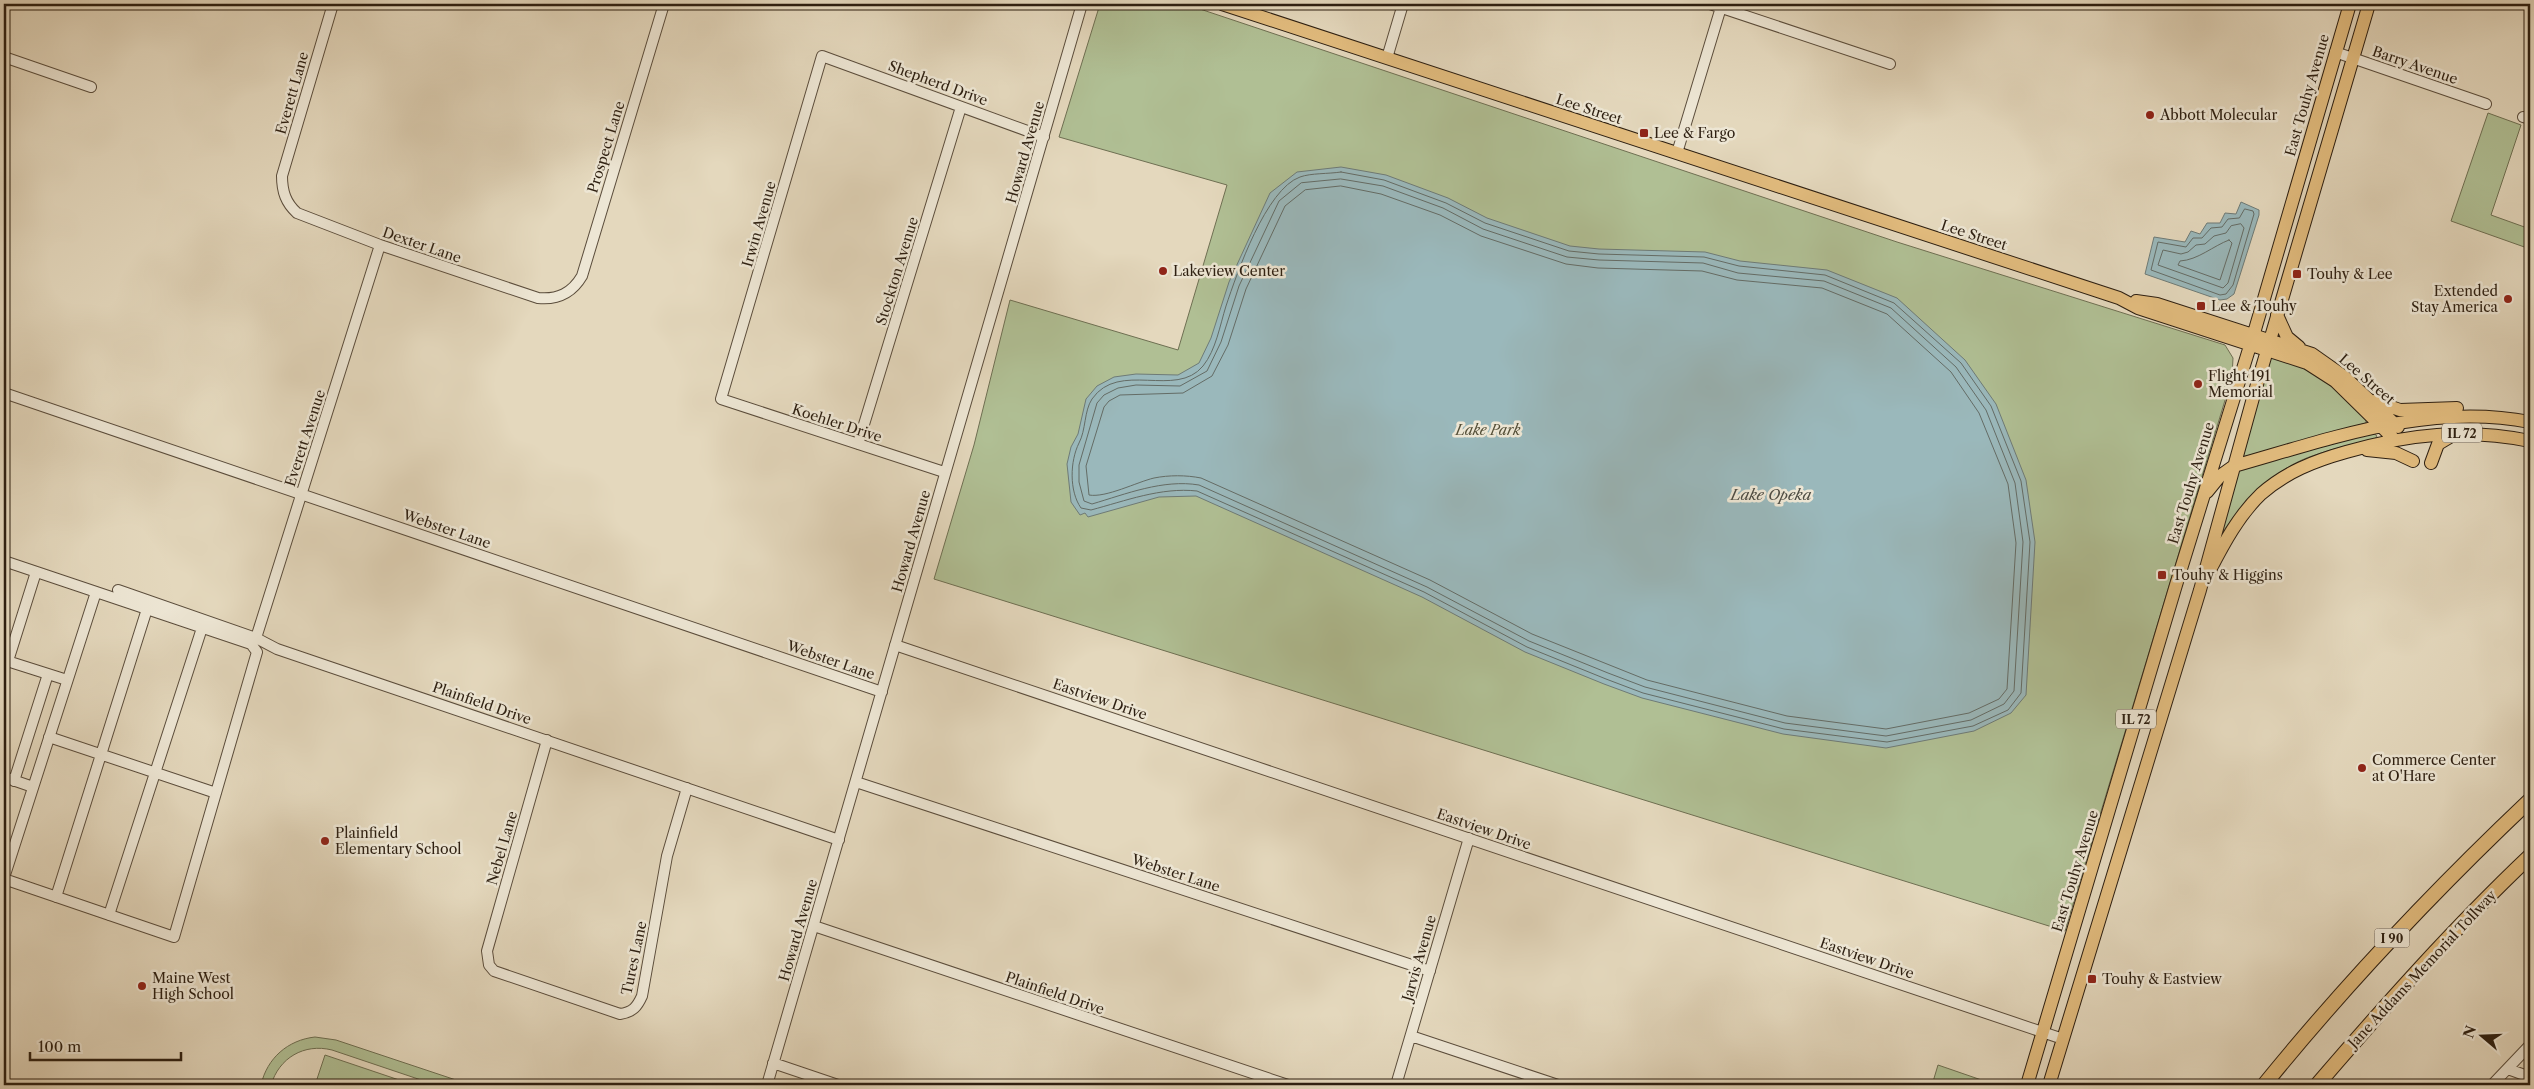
<svg xmlns="http://www.w3.org/2000/svg" width="2534" height="1089" viewBox="0 0 2534 1089" font-family="'Libre Caslon Text',serif">
  <rect width="100%" height="100%" fill="#e4d8bd"/>
  <filter id="stains"><feTurbulence type="fractalNoise" baseFrequency=".004" numOctaves="4"/><feColorMatrix values="0 0 0 0 .2 0 0 0 0 .09 0 0 0 0 .02 0 0 0 .5 -.17"/></filter>
  <radialGradient id="worn" r=".72"><stop offset=".6" stop-color="#630" stop-opacity="0"/><stop offset="1" stop-color="#630" stop-opacity=".3"/></radialGradient>
  <path fill="#b0bf94" stroke="#6e6f52" d="M1100,4h85l712,238 328,103 8,13 -1,19 -167,554 -1131,-352 40,-134 36,-145 168,50 49,-165 -168,-48z
    M2488,113l33,12 -30,90 39,14v20l-79,-28z
    M2270,356c48,14 63,30 96,64v3l-123,34z
    M2373,433l4,3 -2,3c-20,5 -41,9 -60,16 -41,13 -72,47 -95,81l17,-66z
    M315,1037l21,3 135,45h-35l-104,-35c-28,-7 -53,8 -61,35h-10c6,-27 27,-45 54,-48z
    M325,1055l89,30h-99z
    M1938,1065l58,20h-64z"/>
  <path fill="#9ab8bb" stroke="#6e7b77" d="M1341,167l45,8 62,23 39,20 83,28 29,3 106,3 35,9 87,9 70,28 68,62 31,44 30,76 9,62 -9,153 -15,18 -37,18 -88,17 -103,-14 -141,-36 -38,-14 -79,-32 -103,-55 -226,-101 -37,1 -71,20 -3,-4 -5,2 -9,-13 -4,-38 4,-17 7,-13 8,-35 11,-13 17,-9 22,-3 42,1 21,-12 12,-25 18,-56 41,-89 27,-21z
    M2241,202l18,8v5l-25,79 -7,5 -7,1 -75,-26 9,-37 31,5 6,-11 9,3 7,-11h13l5,-10 11,1z"/>
  <g fill="none" stroke-linecap="round" stroke-linejoin="round">
    <path stroke="#646c66" stroke-width="1" d="M1341,172l43,8 62,23 39,20 84,28 30,3 105,3 35,9 86,9 69,28 67,60 30,43 30,75 9,61 -9,151 -13,17 -35,16 -86,16 -103,-13 -141,-36 -37,-14 -79,-32 -103,-55 -227,-101c-36,-4 -72,10 -106,19l-10,-2c-12,-17 -11,-47 -2,-65 7,-13 5,-32 13,-44 27,-39 84,0 111,-33 13,-16 17,-41 23,-60 11,-33 40,-117 74,-129 11,-4 28,-3 41,-5z
      M1341,179l42,7 60,22 40,21 84,28 32,3 104,3 35,10 86,8 67,27 65,59 30,43 29,73 8,59 -9,149 -10,13 -33,16 -85,16 -101,-13 -140,-36 -37,-14 -79,-32 -102,-54 -228,-102c-36,-6 -73,9 -107,19l-8,-3 -5,-19v-17l18,-62 7,-8 14,-7 18,-3 44,1 27,-15 14,-29 18,-56 40,-85 22,-18z
      M1341,186l40,8 59,21 41,21 85,28 32,4 104,3 35,9 85,8 65,26 64,58 28,41 29,71 8,59 -9,146 -8,10 -30,14 -83,16 -99,-13 -140,-36 -115,-46 -102,-54 -229,-102c-15,-3 -32,-3 -47,0 -17,4 -48,20 -65,17l-3,-29 18,-59 5,-6 11,-6 63,-2 29,-17 16,-31 18,-56 39,-83 20,-16z
      M2245,209l8,2 1,3 -21,71 -7,9 -6,1 -69,-25 7,-28 28,5 7,-9h9l9,-10 11,-1 6,-8 11,-1z
      M2241,224l3,4 -16,55 -5,5 -65,-23 5,-15 18,4 7,-2 8,-7 9,-1 9,-8 12,-3 5,-7z
      M2229,240l3,3 -12,37 -42,-15 2,-4c18,-1 33,-15 49,-21z"/>
    <g stroke="#5b4d3c" stroke-width="12">
      <path id="minor" d="M333,4l-51,172c0,16 4,27 15,37l83,32 158,53c20,2 34,-5 44,-22l82,-272
        M1710,4l180,60
        M2335,52l151,52
        M4,57l87,30
        M1387,58l16,-54
        M2523,117l7,2
        M1677,153l45,-149
        M4,393l878,299
        M858,444l103,-337
        M944,472l-223,-73 101,-343 222,81
        M4,561l247,83 6,8 -83,285 -170,-58
        M118,590l138,48 21,11 562,191
        M256,638l124,-393
        M895,645l1168,394
        M4,660l63,20
        M8,661l28,-89
        M49,737l167,56
        M547,740l-60,211 2,14 5,6 126,43c13,-2 17,-7 22,-18l25,-140 20,-68
        M4,777l29,10
        M14,781l34,-107
        M856,782l574,189
        M4,878l92,-286
        M56,897l91,-288
        M109,915l93,-287
        M814,926l474,159
        M1411,1036l147,49
        M773,1063l65,22
        M2508,1069l22,8
        M767,1085l315,-1081
        M1396,1085l73,-247
        M2492,1085l38,-40"/>
    </g>
    <g stroke="#2d1f11" stroke-width="14">
      <path id="major" d="M1222,4l897,294 19,10 169,55 28,18 59,58
        M2136,301l21,3 155,50 34,24 52,49
        M2277,315l10,22 12,10
        M2374,401l26,9 57,-2
        M2367,450l29,3 17,8
        M2431,463l7,-19 15,-9
        M2207,492l13,-16 14,-10c96,-27 195,-64 296,-44
        M2210,570c14,-27 29,-55 51,-76 25,-22 53,-33 85,-42 62,-18 120,-24 184,-11
        M2027,1085l149,-500 78,-252 96,-329
        M2049,1085l151,-495 53,-192 116,-394"/>
    </g>
    <g stroke="#2d1f11" stroke-width="16">
      <path id="highway" d="M2264,1085c82,-101 172,-196 266,-285
        M2317,1085c68,-79 137,-157 213,-229"/>
    </g>
    <use href="#minor" stroke="#ede6d4" stroke-width="10"/>
    <use href="#major" stroke="#e2bc7e" stroke-width="12"/>
    <use href="#highway" stroke="#e2bc7e" stroke-width="14"/>
  </g>
  <g fill="#8f2418" stroke="#ede6d4" stroke-width="2">
    <circle cx="2150" cy="115" r="5"/>
    <rect x="1639" y="128" width="10" height="10" rx="2.5"/>
    <circle cx="1163" cy="271" r="5"/>
    <rect x="2292" y="269" width="10" height="10" rx="2.5"/>
    <circle cx="2508" cy="299" r="5"/>
    <rect x="2196" y="301" width="10" height="10" rx="2.5"/>
    <circle cx="2198" cy="384" r="5"/>
    <rect x="2157" y="570" width="10" height="10" rx="2.5"/>
    <circle cx="2362" cy="768" r="5"/>
    <circle cx="325" cy="841" r="5"/>
    <rect x="2087" y="974" width="10" height="10" rx="2.5"/>
    <circle cx="142" cy="986" r="5"/>
  </g>
  <g text-anchor="middle" dominant-baseline="central" stroke-width="5" stroke-linejoin="round" paint-order="stroke">
    <g fill="#ede6d4" stroke="#675b4c" stroke-width="1">
      <rect x="2442" y="423.5" width="40" height="19" rx="4"/>
      <rect x="2116" y="709.5" width="40" height="19" rx="4"/>
      <rect x="2374.5" y="928.5" width="35" height="19" rx="4"/>
    </g>
    <g font-size="12" font-weight="bold" fill="#2d1f11">
      <text x="2462" y="433">IL 72</text>
      <text x="2136" y="719">IL 72</text>
      <text x="2392" y="938">I 90</text>
    </g>
    <g font-size="14" fill="#2d1f11" stroke="#ede6d4">
      <text transform="translate(2415 65) rotate(19)">Barry Avenue</text>
      <text transform="translate(938 83) rotate(20)">Shepherd Drive</text>
      <text transform="translate(292 93) rotate(-74)">Everett Lane</text>
      <text transform="translate(2307 95) rotate(-74)">East Touhy Avenue</text>
      <text transform="translate(1589 109) rotate(18)">Lee Street</text>
      <text transform="translate(606 147) rotate(-73)">Prospect Lane</text>
      <text transform="translate(1025 152) rotate(-74)">Howard Avenue</text>
      <text transform="translate(759 224) rotate(-74)">Irwin Avenue</text>
      <text transform="translate(1974 235) rotate(18)">Lee Street</text>
      <text transform="translate(422 245) rotate(19)">Dexter Lane</text>
      <text transform="translate(897 271) rotate(-73)">Stockton Avenue</text>
      <text transform="translate(2367 379) rotate(41)">Lee Street</text>
      <text transform="translate(837 423) rotate(18)">Koehler Drive</text>
      <text transform="translate(305 438) rotate(-72)">Everett Avenue</text>
      <text transform="translate(2191 483) rotate(-73)">East Touhy Avenue</text>
      <text transform="translate(447 529) rotate(19)">Webster Lane</text>
      <text transform="translate(911 541) rotate(-74)">Howard Avenue</text>
      <text transform="translate(831 660) rotate(19)">Webster Lane</text>
      <text transform="translate(1100 699) rotate(19)">Eastview Drive</text>
      <text transform="translate(482 703) rotate(19)">Plainfield Drive</text>
      <text transform="translate(1484 829) rotate(19)">Eastview Drive</text>
      <text transform="translate(502 848) rotate(-74)">Nebel Lane</text>
      <text transform="translate(2075 871) rotate(-73)">East Touhy Avenue</text>
      <text transform="translate(1176 873) rotate(18)">Webster Lane</text>
      <text transform="translate(798 930) rotate(-74)">Howard Avenue</text>
      <text transform="translate(634 958) rotate(-78)">Tures Lane</text>
      <text transform="translate(1419 958) rotate(-74)">Jarvis Avenue</text>
      <text transform="translate(1867 958) rotate(19)">Eastview Drive</text>
      <text transform="translate(2422 969) rotate(-47)">Jane Addams Memorial Tollway</text>
      <text transform="translate(1055 993) rotate(19)">Plainfield Drive</text>
    </g>
    <g font-size="14" fill="#2d1f11" stroke="#ede6d4" text-anchor="start">
      <text x="2160" y="115">Abbott Molecular</text>
      <text x="1654" y="133">Lee &amp; Fargo</text>
      <text x="1173" y="271">Lakeview Center</text>
      <text x="2307" y="274">Touhy &amp; Lee</text>
      <text x="2498" y="291" text-anchor="end">Extended<tspan x="2498" dy="16">Stay America</tspan></text>
      <text x="2211" y="306">Lee &amp; Touhy</text>
      <text x="2208" y="376">Flight 191<tspan x="2208" dy="16">Memorial</tspan></text>
      <text x="2172" y="575">Touhy &amp; Higgins</text>
      <text x="2372" y="760">Commerce Center<tspan x="2372" dy="16">at O'Hare</tspan></text>
      <text x="335" y="833">Plainfield<tspan x="335" dy="16">Elementary School</tspan></text>
      <text x="152" y="978">Maine West<tspan x="152" dy="16">High School</tspan></text>
      <text x="2102" y="979">Touhy &amp; Eastview</text>
    </g>
    <g font-size="14" font-style="italic" fill="#544f38" stroke="#ede6d4">
      <text x="1488" y="430">Lake Park</text>
    </g>
    <g font-size="15" font-style="italic" fill="#4e4d44" stroke="#ede6d4">
      <text x="1771" y="494">Lake Opeka</text>
    </g>
  </g>
  <rect width="2534" height="1089" fill="none" stroke="#e4d8bd" stroke-width="20"/>
  <rect x="5" y="5" width="2524" height="1079" fill="none" stroke="#2d1f11" stroke-width="2.5"/>
  <rect x="10" y="10" width="2514" height="1069" fill="none" stroke="#2d1f11"/>
  <g transform="translate(2482 1036) rotate(289)" stroke="#ede6d4" stroke-width="4" paint-order="stroke">
  <path d="M0-4L9 19L0 12L-9 19Z" fill="#2d1f11"/>
  <text y="-8" font-size="14" font-weight="bold" text-anchor="middle" fill="#2d1f11">N</text>
  </g>
  <path d="M30 1052v8h151v-8" fill="none" stroke="#2d1f11" stroke-width="2.5"/>
  <text x="38" y="1052" font-size="15" fill="#2d1f11" stroke="#ede6d4" stroke-width="4" paint-order="stroke">100 m</text>
  <rect width="100%" height="100%" filter="url(#stains)"/>
  <rect width="100%" height="100%" fill="url(#worn)"/>
</svg>
